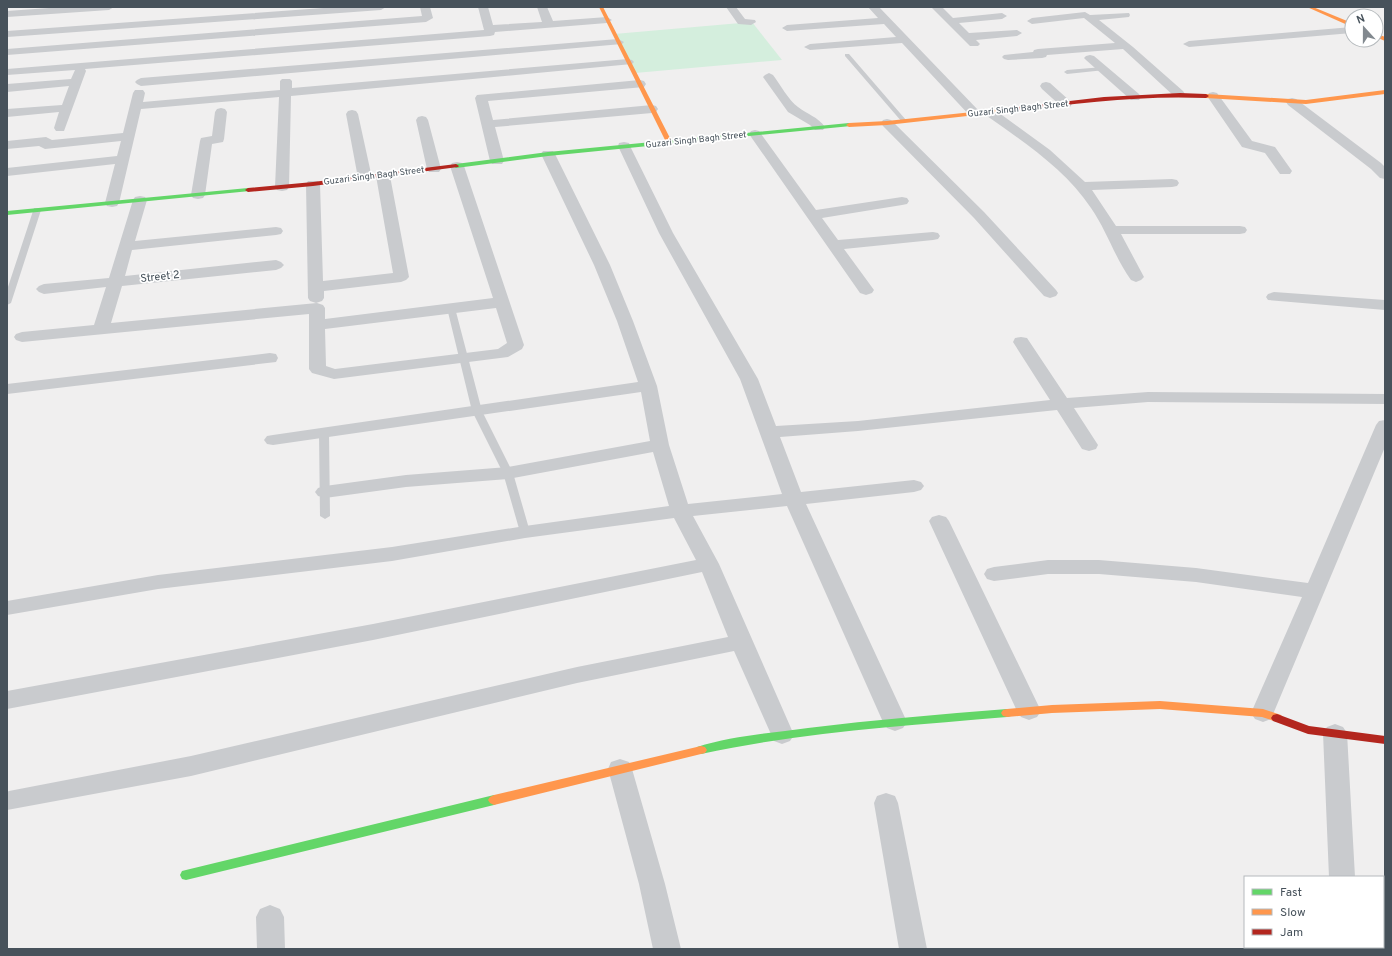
<svg xmlns="http://www.w3.org/2000/svg" width="1392" height="956" viewBox="0 0 1392 956" font-family="Overpass,sans-serif">
  <rect width="100%" height="100%" fill="#f0efef"/>
  <path fill="#d4eedd" d="M752,22l30,38 -147,13 -21,-39z"/>
  <g fill="none" stroke-linecap="round" stroke-linejoin="round">
    <path fill="#c9cbce" fill-rule="evenodd" d="M845,54h4l57,66v2h-4l-57,-66z
      M1103,67l2,1v2l-38,4 -3,-2 3,-2z
      M34,208h6l1,2 -30,93 -4,2v-15z
      M451,305l4,3 27,103 31,62 17,59 -1,2h-8l-1,-2 -17,-59 -31,-62 -25,-103z
      M324,430l5,3 1,83 -5,3 -5,-3 -1,-83z"/>
    <path fill="#c9cbce" fill-rule="evenodd" d="M63,7h51l-5,3 -102,7v-6z
      M337,7h49l-5,3 -374,27v-6z
      M420,7h10l3,11 -7,4 -419,33v-6l415,-33z
      M478,7h10l5,18 49,-3 -5,-15h10l6,14 54,-4 5,3 -5,3 -112,9 -1,3 -4,1 -405,33 1,2 -22,60h-8l-2,-3 5,-16 -52,5v-8l55,-4 7,-19 -62,6v-8l64,-5 4,-9 -68,5v-6l477,-39z
      M726,7h10l9,12 10,1 1,2 -5,3 -13,-1z
      M868,7h11l100,104 2,3 -2,3h-8l-69,-74 -92,7 -6,-3 6,-3 86,-7 -12,-13 -97,7 -5,-3 5,-3 91,-7z
      M931,7h11l11,11 49,-5 5,3 -5,3 -43,4 10,10 48,-3 5,3 -5,3 -41,4 4,4 -2,2h-8z
      M1085,12l5,3 39,-2 1,2 -1,2 -30,3 34,27 50,44 2,3 -2,3h-8l-52,-48 -76,6 -1,2 -4,1 -34,2 -4,-1 -2,-2 2,-2 29,-3 1,-2 4,-1 77,-6 -31,-25 -52,6 -5,-3 5,-3z
      M1352,27v6l-163,14 -6,-3 6,-3z
      M618,39l6,3 -2,2 -481,42 -4,-2 -2,-2 2,-2 4,-2z
      M1090,55l4,1 45,38 2,3 -2,3h-8l-45,-40 -2,-2 2,-2z
      M628,59l4,1 2,2 -2,2 -341,32 -2,91 -2,3 -5,1 -5,-1 -2,-3 4,-90 -138,12 -22,94 -2,3 -5,1 -5,-1 -2,-3 10,-39 -108,12v-8l110,-12 4,-15 -76,8 -6,-3 -32,3v-8l39,-4 6,3 71,-7 10,-40 2,-3h8l2,3 -2,9 137,-12v-9l2,-2h8l2,2v7z
      M769,73l4,2c7,9 16,26 25,32 9,7 20,10 27,20l-2,3h-8l-5,-5 -22,-13 -25,-35 2,-2z
      M640,80l4,1 2,3 -2,3 -156,14 5,19 159,-15 4,1 2,3 -2,3 -4,1 -157,14 9,34 -2,3h-10l-2,-3 -15,-63 2,-3z
      M1046,82l4,1 20,18 2,3 -2,3h-8l-20,-18 -2,-3 2,-3z
      M1213,92l4,1 35,48 23,6 17,24 -2,3h-10l-15,-21 -23,-6 -35,-51 2,-3z
      M1292,98l4,1 85,64 4,4v12l-5,-1 -9,-9 -83,-64 -2,-3 2,-3z
      M221,108l4,1 2,3 -3,27 -1,3 -11,2 -7,51 -2,3 -5,1 -5,-1 -2,-3 9,-54 1,-3 11,-2 3,-24 2,-3z
      M991,109l4,1 55,40 35,32 87,-3 5,1 2,3 -2,3 -5,1 -80,3 24,36h124l5,1 2,3 -2,3 -5,1h-119l23,43 -3,3 -5,2 -5,-2c-16,-22 -24,-49 -40,-72 -25,-38 -67,-66 -104,-92l-2,-3 2,-3z
      M352,110l4,1 2,3 14,64 -2,3h-10l-2,-3 -12,-64 2,-3z
      M422,116l4,1 2,3 13,49 -2,3h-10l-2,-3 -11,-49 2,-3z
      M887,119l4,1 93,92 72,78 2,3 -2,3 -6,2 -6,-2 -70,-78 -91,-92 -2,-3 2,-3z
      M755,130l4,1 57,79 86,-13 5,1 2,3 -2,3 -5,1 -80,13 16,22 95,-8 5,1 2,3 -2,3 -5,1 -89,9 30,41 -2,3 -6,2 -6,-2 -111,-159 2,-3z
      M624,142l5,1 1,3 43,87 85,146 18,47 82,-5 192,-21 -37,-58 2,-4 6,-1 6,1 40,60 81,-6 237,2v10l-237,-2 -74,6 24,37 -2,4 -7,2 -7,-2 -25,-39 -199,21 -78,6 21,55 113,-12 7,2 3,4 -3,4 -7,2 -108,12 101,218 -4,6 -8,3 -8,-3 -4,-6 -96,-216 -94,10 26,48 75,171 -4,6 -8,3 -8,-3 -40,-90 -157,32 -386,93 -184,34v-18l2,-1 182,-35 386,-89 151,-30 -26,-65 -329,68 -366,69v-18l366,-67 323,-64 -22,-42 -149,20 -133,23 -234,28 -151,26v-14l151,-26 234,-28 133,-21 144,-20 -16,-54 -145,27 -102,8 -81,11 -7,-2 -3,-4 3,-4 7,-2 81,-11 102,-8 142,-26 -9,-49 -368,53 -6,-1 -3,-4 3,-4 6,-1 365,-53 -21,-61 -23,-56 -53,-111 2,-3h10l2,3 55,111 23,56 24,65 12,59 19,59 94,-10 -42,-115 -81,-146 -41,-87 1,-3z
      M457,162l5,1 2,3 60,179 -2,4 -14,8 -174,22 -22,-6 -3,-4v-55l-287,28 -6,-2 -2,-3 2,-3 6,-2 72,-7 12,-38 -62,7 -5,-2 -3,-3 3,-3 5,-2 65,-6 24,-78 2,-3 5,-1 5,1 2,3 -12,41 141,-14 5,1 2,3 -2,3 -5,1 -144,15 -7,26 151,-16 5,2 3,3 -3,3 -5,2 -154,16 -11,37 206,-20 6,2 2,3v11l168,-21 -43,-132 2,-3zM496,308l11,35 -9,6 -163,20 -9,-3 -1,-37z
      M383,172l5,1 2,3 19,101 -3,3 -5,2 -77,9v7l-2,3 -6,2 -6,-2 -2,-3 -2,-114 2,-3h10l2,3 3,97 70,-8 -17,-97 2,-3z
      M1274,292l111,8v10l-117,-10 -2,-3 2,-3z
      M270,353l6,1 2,4 -2,4 -269,32v-10z
      M1385,420v27l-114,272 -8,3 -8,-3 -4,-6 51,-116 -106,-15 -97,-8h-51l-54,7 -7,-2 -3,-5 3,-5 7,-2 54,-7h51l97,8 112,15 68,-158 3,-4z
      M939,515l7,2 3,4 92,190 -4,6 -8,3 -8,-3 -4,-6 -88,-190 3,-4z
      M1335,724l8,3 4,6 8,144h-26l-6,-144 4,-6z
      M620,759l9,3 3,7 33,115 16,65h-28l-14,-65 -31,-115 3,-7z
      M886,793l9,3 3,7 29,146h-28l-25,-146 3,-7z
      M270,905l10,4 4,8 1,32h-28l-1,-32 4,-8z"/>
    <path fill="#63d668" fill-rule="evenodd" d="M849,123l2,1v2l-303,30 -92,12 -3,-2 3,-2 92,-12z
      M248,188l2,1v2l-243,24v-4z
      M1007,709l4,1 2,3 -2,3 -4,1c-102,9 -206,15 -306,37l-4,-1 -2,-3 2,-3c35,-11 74,-14 111,-19 66,-8 132,-14 199,-19z
      M494,795l4,2 2,3 -2,3 -4,2 -308,75 -4,-1 -2,-4 2,-4 4,-1z"/>
    <path fill="#ff974d" fill-rule="evenodd" d="M599,7h4l69,135 -1,1 -5,-1z
      M1307,7h6l39,16v4z
      M1376,33l9,4v4l-9,-4z
      M1385,90v4l-79,10 -100,-6 -3,-2 3,-2 100,6z
      M1001,109l2,1v2l-116,13 -38,2 -3,-2 3,-2 38,-2z
      M1160,701l103,8 18,6 2,3 -2,3 -4,1 -15,-5 -102,-8 -108,4 -45,4 -4,-1 -2,-3 2,-3 4,-1 45,-4z
      M701,746l4,1 2,3 -2,3 -4,1 -207,51 -4,-2 -2,-3 2,-3 4,-2z"/>
    <path fill="#b3261e" fill-rule="evenodd" d="M1180,93l26,1 3,2 -3,2c-69,-3 -137,6 -205,15l-3,-2 3,-2 103,-12z
      M456,164l3,2 -1,1 -145,19 -65,6 -3,-2 3,-2 65,-6z
      M1277,714l32,12 76,10v8l-77,-10 -35,-13 -2,-3 2,-3z"/>
  </g>
  <g text-anchor="middle" dominant-baseline="central" stroke-width="3.5" stroke-linejoin="round" paint-order="stroke">
    <g font-size="9" fill="#47525b" stroke="#fff">
      <text transform="translate(1018 109) rotate(-6)">Guzari Singh Bagh Street</text>
      <text transform="translate(696 140) rotate(-6)">Guzari Singh Bagh Street</text>
      <text transform="translate(374 176) rotate(-7)">Guzari Singh Bagh Street</text>
    </g>
    <g font-size="11" fill="#47525b" stroke="#fff">
      <text transform="translate(160 277) rotate(-6)">Street 2</text>
    </g>
  </g>
  <rect width="1392" height="956" fill="none" stroke="#47525b" stroke-width="16"/>
  <rect x="1244" y="876" width="140" height="72" fill="#ffffff" stroke="#b5babd"/>
  <rect x="1252" y="889" width="20" height="6" fill="#63d668" stroke="#b5babd"/>
  <text x="1280" y="896" font-size="12" fill="#47525b">Fast</text>
  <rect x="1252" y="909" width="20" height="6" fill="#ff974d" stroke="#b5babd"/>
  <text x="1280" y="916" font-size="12" fill="#47525b">Slow</text>
  <rect x="1252" y="929" width="20" height="6" fill="#b3261e" stroke="#b5babd"/>
  <text x="1280" y="936" font-size="12" fill="#47525b">Jam</text>
  <g transform="translate(1364 28) rotate(339)"><circle r="19" fill="#ffffff" stroke="#b5babd"/>
  <path d="M0-3L7 15L0 10L-7 15Z" fill="#82898f"/>
  <text y="-6" font-size="11" font-weight="bold" text-anchor="middle" fill="#47525b">N</text>
  </g>
</svg>
